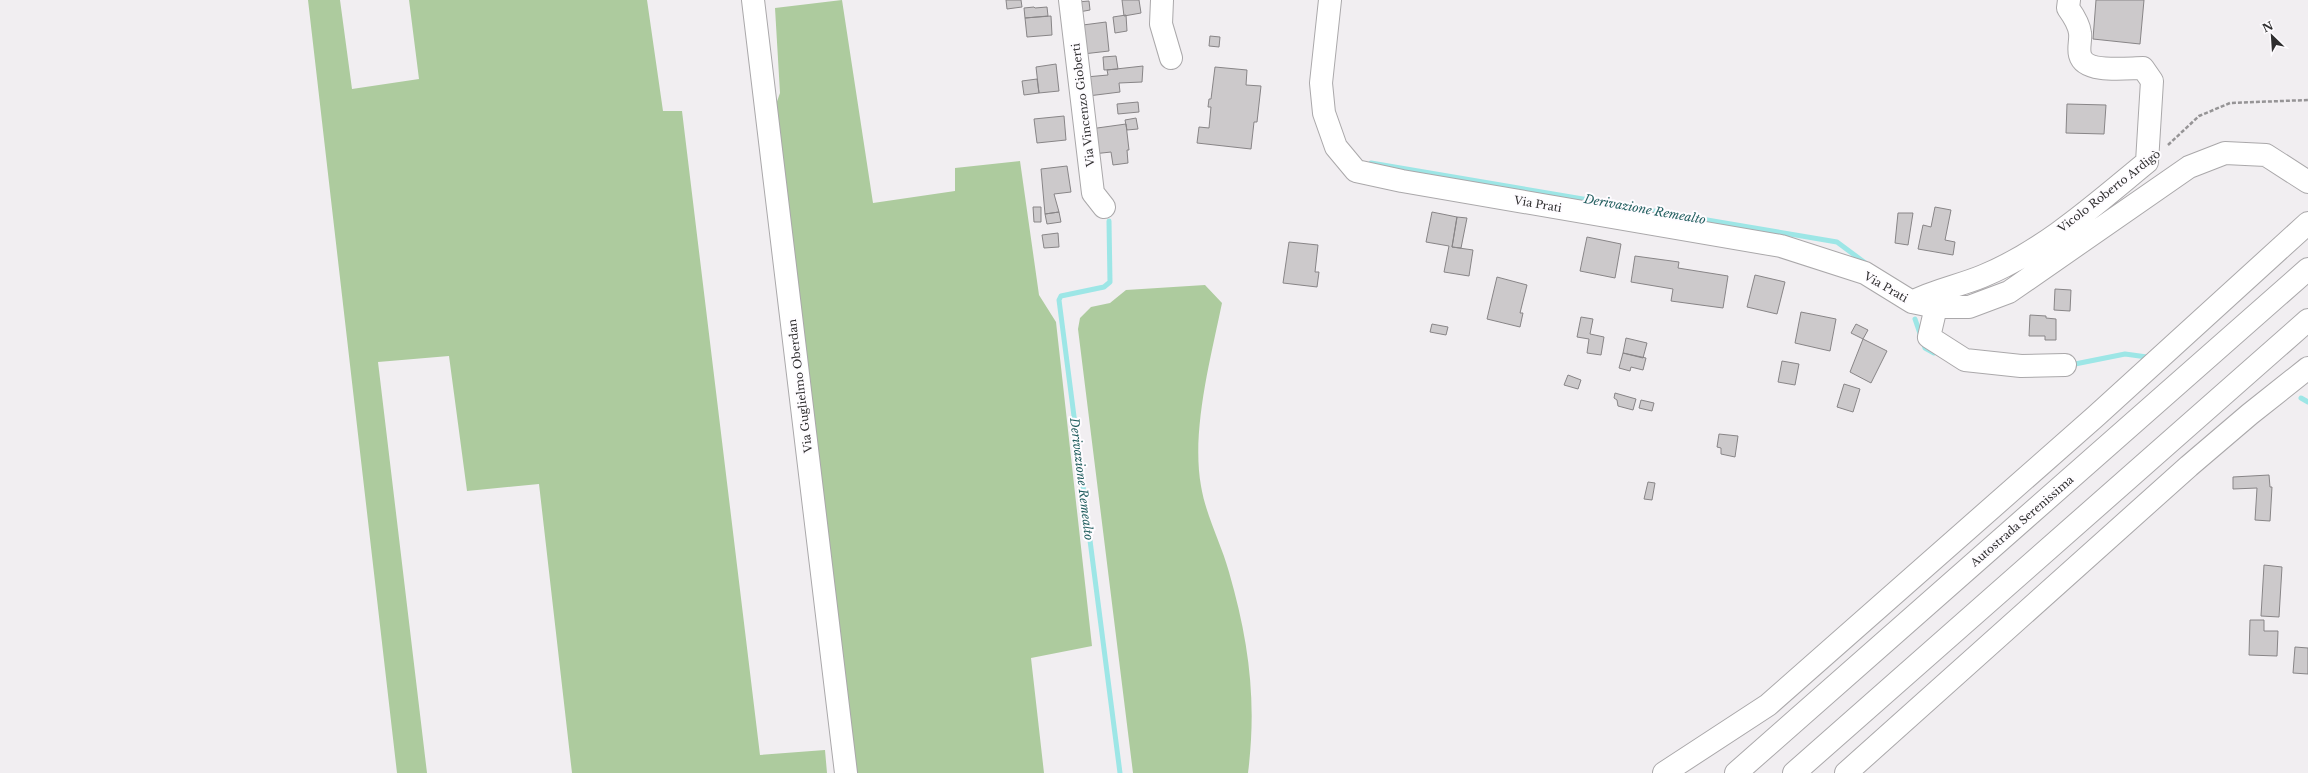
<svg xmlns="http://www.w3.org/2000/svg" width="2308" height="773" viewBox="0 0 2308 773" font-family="'Libre Baskerville',serif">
  <rect width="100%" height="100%" fill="#f1eef1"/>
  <path fill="#adcb9e" d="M308,0h32l12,89 67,-10 -10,-79h238l16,111h19l78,644 65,-5 2,23h-255l-33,-289 -72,7 -18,-135 -71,6 49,411h-30z
    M842,0l31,203 82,-12v-23l65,-7 19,134 17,27 36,324 -61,12 13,115h-192l-79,-660 7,-20 -5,-85z
    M1205,285l17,18c-11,54 -31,128 -21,183 5,30 20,57 28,86 20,70 28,129 19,201h-115l-55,-444 2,-11 11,-11 19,-4 16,-13z"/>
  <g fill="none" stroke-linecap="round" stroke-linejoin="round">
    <path stroke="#9de6e6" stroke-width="5" d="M1371,163l466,79 31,23
      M1109,221l1,61 -6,5 -43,9 -2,4 61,473
      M1915,319l10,29 9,5
      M2070,365l55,-11 22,3
      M2301,398l7,4"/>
  </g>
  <path fill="#ccc9cb" stroke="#888587" d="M1006,0h15l1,7 -15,2z
    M1122,0h17l2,13 -17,3z
    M2096,0h48l-4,44 -47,-5z
    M1089,1l1,9 -11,2 -2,-10z
    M1034,7l1,1 12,-1 1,9 -23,2 -1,-10z
    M1126,15l1,16 -12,2 -2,-16z
    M1051,16l1,19 -25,2 -2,-19z
    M1106,22l3,29 -26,3v-29z
    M1210,36l10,1 -1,10 -10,-1z
    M1116,56l2,13 -14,1 -1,-13z
    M1056,64l3,27 -20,2 -3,-26z
    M1143,66l-1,16 -23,1 1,9 -32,4 -2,-19 22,-2 -1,-5z
    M1215,67l32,3 -1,15 15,1 -4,36h-3l-3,27 -54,-6 2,-16 10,1 2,-21h-3l1,-8h2z
    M1037,79l2,14 -15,2 -2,-14z
    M1138,102l1,10 -21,2 -1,-10z
    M2067,104l39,1 -2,29 -38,-1z
    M1064,116l2,24 -29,3 -3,-24z
    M1136,118l2,11 -11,1 -2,-10z
    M1126,124l3,26h-2l1,13 -15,2 -2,-13 -18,2 -3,-25z
    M1067,166l4,26 -17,2 5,18 -14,2 -4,-45z
    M1033,207h8v15h-7z
    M1935,207l16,3 -6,30 10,2 -2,13 -35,-6 5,-24 8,2z
    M1059,212l2,10 -14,2 -2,-10z
    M1432,212l25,5 -5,30 21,3 -4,26 -25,-4 5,-26 -23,-4z
    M1898,213h15l-5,32 -13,-2z
    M1457,217l10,1 -6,30 -9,-1z
    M1058,233l1,14 -15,1 -2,-13z
    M1587,237l34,7 -6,34 -35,-7z
    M1289,242l29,3 -3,27h4l-2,15 -34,-4z
    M1635,256l44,6 -1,6 50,8 -5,32 -52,-7 2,-12 -42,-7z
    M1755,275l30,7 -8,32 -30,-7z
    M1497,277l30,8 -7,28h3l-3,14 -33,-8z
    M2055,289l16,1 -1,21 -16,-1z
    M1801,312l35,7 -6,32 -35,-8z
    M2030,315l16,1v2l10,1v21h-11v-4h-16z
    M1581,317l12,2 -3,15 14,3 -3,18 -14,-2 2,-14 -12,-2z
    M1432,324l16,3 -2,8 -16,-3z
    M1856,324l12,6 -5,9 -12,-6z
    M1626,338l21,5 -4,15 -20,-5z
    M1863,339l24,12 -16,32 -21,-11z
    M1623,353l23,5 -3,12 -12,-3 -1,4 -11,-3z
    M1782,361l17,3 -4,21 -17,-3z
    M1568,375l13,5 -3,9 -14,-4z
    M1844,384l16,5 -7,23 -16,-5z
    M1615,393l21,6 -3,11 -15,-4 -1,-6 -3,-2z
    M1641,400l13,3 -2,8 -13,-3z
    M1719,434l19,2 -3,21 -14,-3v-6l-4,-1z
    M2269,475l1,12h2l-2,34 -15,-1 2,-32 -24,1v-12z
    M1648,482l7,1 -3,17 -8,-1z
    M2264,565l18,2 -3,50 -18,-1z
    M2250,620h14v11h14l-1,25 -28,-1z
    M2295,647l13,1v26l-15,-1z"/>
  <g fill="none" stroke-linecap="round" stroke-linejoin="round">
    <g stroke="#aaa8aa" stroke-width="24">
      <path id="minor" d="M753,0l93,773
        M1070,0l23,193 11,14
        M1162,0l-1,24 10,34
        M1330,0l-9,83 3,30 12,34 20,24 46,10 379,65 84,27 47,29 24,5h33l40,-15 180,-125 36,-14 41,2 42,27
        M1912,302c23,-12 47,-16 71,-26 61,-25 114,-73 164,-114l5,-81 -9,-13c-16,0 -58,6 -63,-13 -2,-7 1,-15 0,-22 -1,-9 -7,-18 -12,-25l1,-8
        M1936,307l-7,30 36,23 56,6 44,-1
        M1664,773l104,-68 328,-289 212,-193
        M1846,773l343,-307 61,-52 58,-46"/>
    </g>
    <g stroke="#aaa8aa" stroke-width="24">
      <path id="highway" d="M1736,773l572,-504
        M1794,773l514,-453"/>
    </g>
    <path stroke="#969496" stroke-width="2.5" stroke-dasharray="4 2" stroke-linecap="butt" d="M2168,145l31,-29 31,-13 78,-3"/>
    <use href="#minor" stroke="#fff" stroke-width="22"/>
    <use href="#highway" stroke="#fff" stroke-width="22"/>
  </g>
  <g text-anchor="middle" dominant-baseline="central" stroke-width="4" stroke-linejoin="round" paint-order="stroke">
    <g font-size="11" fill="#2f2e2f" stroke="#fefcff">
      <text transform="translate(1083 105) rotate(-97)">Via Vincenzo Gioberti</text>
      <text transform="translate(2109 191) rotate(-38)">Vicolo Roberto Ardigò</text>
      <text transform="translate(1538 204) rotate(10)">Via Prati</text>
      <text transform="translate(1886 287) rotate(30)">Via Prati</text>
      <text transform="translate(800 386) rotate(-97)">Via Guglielmo Oberdan</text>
      <text transform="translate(2022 521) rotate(-41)">Autostrada Serenissima</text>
    </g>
    <g font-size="12" font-style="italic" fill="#225e5f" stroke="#fefcff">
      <text transform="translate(1645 209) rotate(10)">Derivazione Remealto</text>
      <text transform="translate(1082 479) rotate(83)">Derivazione Remealto</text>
    </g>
  </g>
  <g transform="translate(2272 36) rotate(335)" stroke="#fefcff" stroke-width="3" paint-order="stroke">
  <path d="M0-3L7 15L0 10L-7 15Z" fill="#2f2e2f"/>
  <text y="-6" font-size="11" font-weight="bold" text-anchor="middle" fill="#2f2e2f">N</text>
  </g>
</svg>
